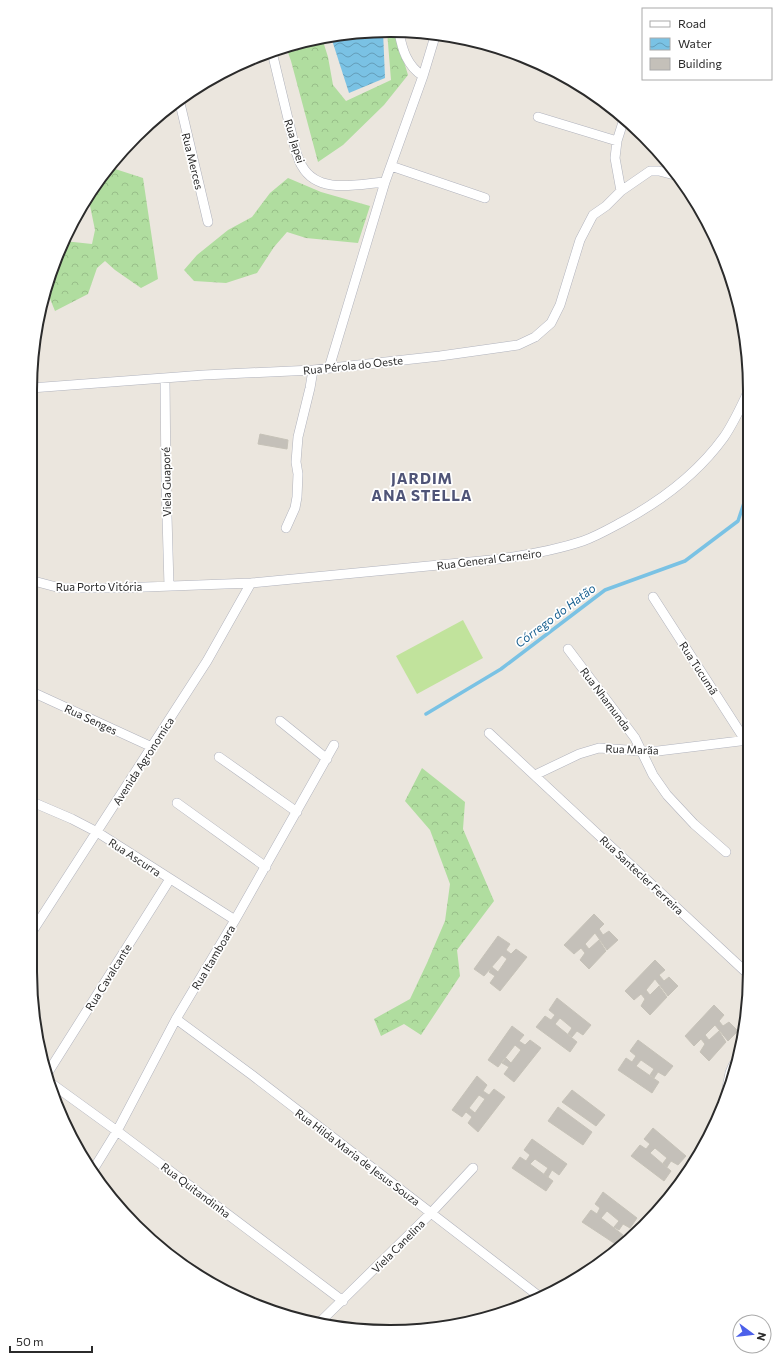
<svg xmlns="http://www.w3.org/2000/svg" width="780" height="1362" viewBox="0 0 780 1362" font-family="Commissioner,sans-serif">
  <defs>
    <pattern id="forest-crowns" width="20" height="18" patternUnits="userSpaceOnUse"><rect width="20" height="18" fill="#b0dd9f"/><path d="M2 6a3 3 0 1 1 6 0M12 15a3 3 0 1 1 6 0" fill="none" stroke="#98be89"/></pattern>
    <pattern id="water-waves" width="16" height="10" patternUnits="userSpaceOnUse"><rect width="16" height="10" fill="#7ac2e4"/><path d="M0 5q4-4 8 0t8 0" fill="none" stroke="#649eb9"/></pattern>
  </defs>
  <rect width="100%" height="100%" fill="#ebe6de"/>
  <path fill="url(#forest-crowns)" d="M387,31l8,1 13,43 -24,30 -41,40 -25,17 -27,-101 -5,-14 11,-5 25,-4 6,19 5,28 13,16 45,-21z
    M109,167l34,11 15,101 -17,9 -26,-18 -10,-9 -8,7 -9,26 -33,17 -9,-22 3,-14 15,-34 28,3 3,-14 -7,-34z
    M288,178l33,14 49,14 -12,37 -52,-5 -19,-6 -13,15 -17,26 -31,10 -32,-2 -10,-11 13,-15 31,-25 24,-13 18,-24z
    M422,768l43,34 -2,27 31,72 -37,49 3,26 -39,59 -17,-11 -23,12 -7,-17 36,-20 17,-36 18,-42 5,-37 -20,-54 -25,-29z"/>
  <path fill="#c1e39c" d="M463,620l20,38 -66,36 -21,-38z"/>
  <path fill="url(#water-waves)" d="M367,31h16l2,47 -36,15 -18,-56z"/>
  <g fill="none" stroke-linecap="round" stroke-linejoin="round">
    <path stroke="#7ac2e4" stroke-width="3.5" d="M426,714l75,-45 104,-79 80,-29 53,-40 9,-27"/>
  </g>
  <path fill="#c4c0b9" stroke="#c6c2b8" d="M260,434l28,6 -1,9 -29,-5z
    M594,914l10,10 -5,5 4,6 6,-4 9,9 -11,10 -12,-17 -10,11 4,5 10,-9 7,11 -17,18 -9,-9 5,-7 -4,-5 -7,6 -10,-9z
    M498,936l12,8 -4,6 5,4 5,-5 11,8 -27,34 -10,-8 5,-7 -6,-4 3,-5 6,5 9,-13 -5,-4 -18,21 -10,-7z
    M655,960l10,10 -6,5 5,6 5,-4 9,9 -10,10 -13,-17 -9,11 4,5 9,-9 8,11 -17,18 -9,-9 4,-7 -4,-5 -7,6 -9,-9z
    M557,998l34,27 -8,10 -6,-4 -5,6 -4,-3 4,-6 -12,-10 -5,6 22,18 -7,10 -34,-25 9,-11 6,4 4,-5 -6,-5z
    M714,1005l10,10 -5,6 4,5 6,-4 9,9 -10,10 -13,-16 -10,10 4,5 10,-9 7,11 -17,19 -9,-9 5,-8 -4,-5 -7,7 -9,-10z
    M512,1026l12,9 -5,6 6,4 5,-5 11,8 -27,34 -10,-8 5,-7 -7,-4 4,-5 5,5 10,-13 -6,-5 -17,22 -10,-7z
    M638,1040l35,26 -8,10 -7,-4 -4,6 -4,-3 4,-6 -13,-9 -5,6 23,16 -7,11 -34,-23 8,-12 6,4 4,-6 -6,-5z
    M477,1076l10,9 -4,6 6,4 5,-6 11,8 -27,35 -10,-9 4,-6 -6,-5 3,-4 6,5 10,-14 -6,-4 -17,22 -10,-7z
    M572,1090l33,25 -9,11 -34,-24z
    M558,1107l34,25 -9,13 -35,-24z
    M653,1128l33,28 -8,9 -7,-4 -4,6 -4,-4 4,-5 -12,-10 -5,5 21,18 -7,10 -33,-25 9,-11 6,4 4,-5 -6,-5z
    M532,1139l35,25 -8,11 -7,-5 -4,7 -4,-3 4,-6 -13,-9 -5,5 23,17 -7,10 -34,-23 8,-11 6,4 4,-6 -6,-5z
    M603,1192l34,26 -7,10 -7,-4 -4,6 -5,-3 5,-6 -12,-10 -6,7 22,17 -6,10 -35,-23 9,-12 6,4 3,-6 -5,-4z"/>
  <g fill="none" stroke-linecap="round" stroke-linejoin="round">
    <g stroke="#b1b3bd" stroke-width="10">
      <path id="street" d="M399,32c3,17 8,34 24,44
        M272,52l24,100c2,4 3,10 6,14 16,29 56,18 83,16
        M547,68l3,1
        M179,99l29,123
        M538,117l79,24
        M391,166l94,32
        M621,191l-6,-33 2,-17 7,-22
        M77,217v-5
        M329,368l56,-186 38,-106 13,-43
        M165,379l1,102 3,105
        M31,388l173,-13 109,-5 127,-14 78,-11 17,-8 16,-14 9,-18 20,-65 13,-25 13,-9 15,-15 29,-20h9l19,5
        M286,528l9,-20 2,-11 1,-23 -2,-12 2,-25 12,-49 3,-18
        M30,580l30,8h59l132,-5 240,-23c32,-4 62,-9 92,-19 14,-5 26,-12 39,-19 39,-21 76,-49 102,-85 9,-13 16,-28 23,-43
        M653,597l92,143
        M568,649l67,89 18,37 14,20 27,29 32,28
        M30,691l122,56
        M280,721l47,38
        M489,733l260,242
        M219,757l78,55
        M535,775l44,-21 20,-6 42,3h17l90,-11
        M30,801l42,18 25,13 138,88
        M177,803l89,64
        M30,935l177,-274 44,-78
        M176,1019l76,56 288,222
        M47,1074l123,-195
        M48,1081l69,50 226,170
        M93,1170l24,-39 59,-112 59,-99 99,-175
        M320,1322l111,-109 42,-45"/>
    </g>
    <g stroke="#b1b3bd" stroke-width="14">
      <path id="secondary" d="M728,1093l4,-20 3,-7"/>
    </g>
    <use href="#street" stroke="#fff" stroke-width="9"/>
    <use href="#secondary" stroke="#fff" stroke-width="13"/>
  </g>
  <g text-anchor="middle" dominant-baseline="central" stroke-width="3.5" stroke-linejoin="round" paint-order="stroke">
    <g font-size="11" fill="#2b2b2b" stroke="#fff">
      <text transform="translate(295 141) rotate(73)">Rua Japei</text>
      <text transform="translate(193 161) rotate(76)">Rua Merces</text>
      <text transform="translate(353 365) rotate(-6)">Rua Pérola do Oeste</text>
      <text transform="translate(166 482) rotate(-91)">Viela Guaporé</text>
      <text transform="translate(489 559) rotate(-7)">Rua General Carneiro</text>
      <text x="99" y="586">Rua Porto Vitória</text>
      <text transform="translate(699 668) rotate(57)">Rua Tucumã</text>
      <text transform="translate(606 699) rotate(53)">Rua Nhamunda</text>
      <text transform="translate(91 719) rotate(25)">Rua Senges</text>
      <text transform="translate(632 749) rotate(2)">Rua Marãa</text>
      <text transform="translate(143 761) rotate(-57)">Avenida Agronomica</text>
      <text transform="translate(135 857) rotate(33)">Rua Ascurra</text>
      <text transform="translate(642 875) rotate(43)">Rua Santecler Ferreira</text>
      <text transform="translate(213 957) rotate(-59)">Rua Itamboara</text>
      <text transform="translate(108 977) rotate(-58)">Rua Cavalcante</text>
      <text transform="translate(358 1157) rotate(37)">Rua Hilda Maria de Jesus Souza</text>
      <text transform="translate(196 1190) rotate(37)">Rua Quitandinha</text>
      <text transform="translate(398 1246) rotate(-45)">Viela Canelina</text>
    </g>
    <g font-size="12" font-style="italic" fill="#196090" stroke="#fff">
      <text transform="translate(555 615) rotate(-37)">Córrego do Hatão</text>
    </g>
    <g font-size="15" font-weight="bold" letter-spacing="1" fill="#4f5477" stroke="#fff">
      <text x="422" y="478">JARDIM<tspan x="422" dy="17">ANA STELLA</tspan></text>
    </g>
  </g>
  <path d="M0 0H780V1362H0ZM390 37H390A353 353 0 0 1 743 390V972A353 353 0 0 1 390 1325H390A353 353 0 0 1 37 972V390A353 353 0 0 1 390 37Z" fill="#fff" fill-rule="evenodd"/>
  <path fill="none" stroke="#2b2b2b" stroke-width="2" d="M390 37H390A353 353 0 0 1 743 390V972A353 353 0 0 1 390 1325H390A353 353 0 0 1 37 972V390A353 353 0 0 1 390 37Z"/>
  <rect x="642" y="8" width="130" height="72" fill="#ffffff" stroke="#aaaaaa"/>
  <rect x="650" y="21" width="20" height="6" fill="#ffffff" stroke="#aaaaaa"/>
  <text x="678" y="28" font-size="12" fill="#2b2b2b">Road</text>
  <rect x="650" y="38" width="20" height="12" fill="url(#water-waves)" stroke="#aaaaaa"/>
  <text x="678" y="48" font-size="12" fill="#2b2b2b">Water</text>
  <rect x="650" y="58" width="20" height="12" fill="#c4c0b9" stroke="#aaaaaa"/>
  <text x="678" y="68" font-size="12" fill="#2b2b2b">Building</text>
  <g transform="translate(752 1334) rotate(105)"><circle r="19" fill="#ffffff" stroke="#aaaaaa"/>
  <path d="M0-3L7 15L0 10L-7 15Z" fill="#4c60ea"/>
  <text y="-6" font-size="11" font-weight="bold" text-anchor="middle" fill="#2b2b2b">N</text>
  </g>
  <path d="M10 1346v6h82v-6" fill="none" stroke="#2b2b2b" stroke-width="2"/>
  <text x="16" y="1346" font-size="12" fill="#2b2b2b" stroke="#ffffff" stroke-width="3" paint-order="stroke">50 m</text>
</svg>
